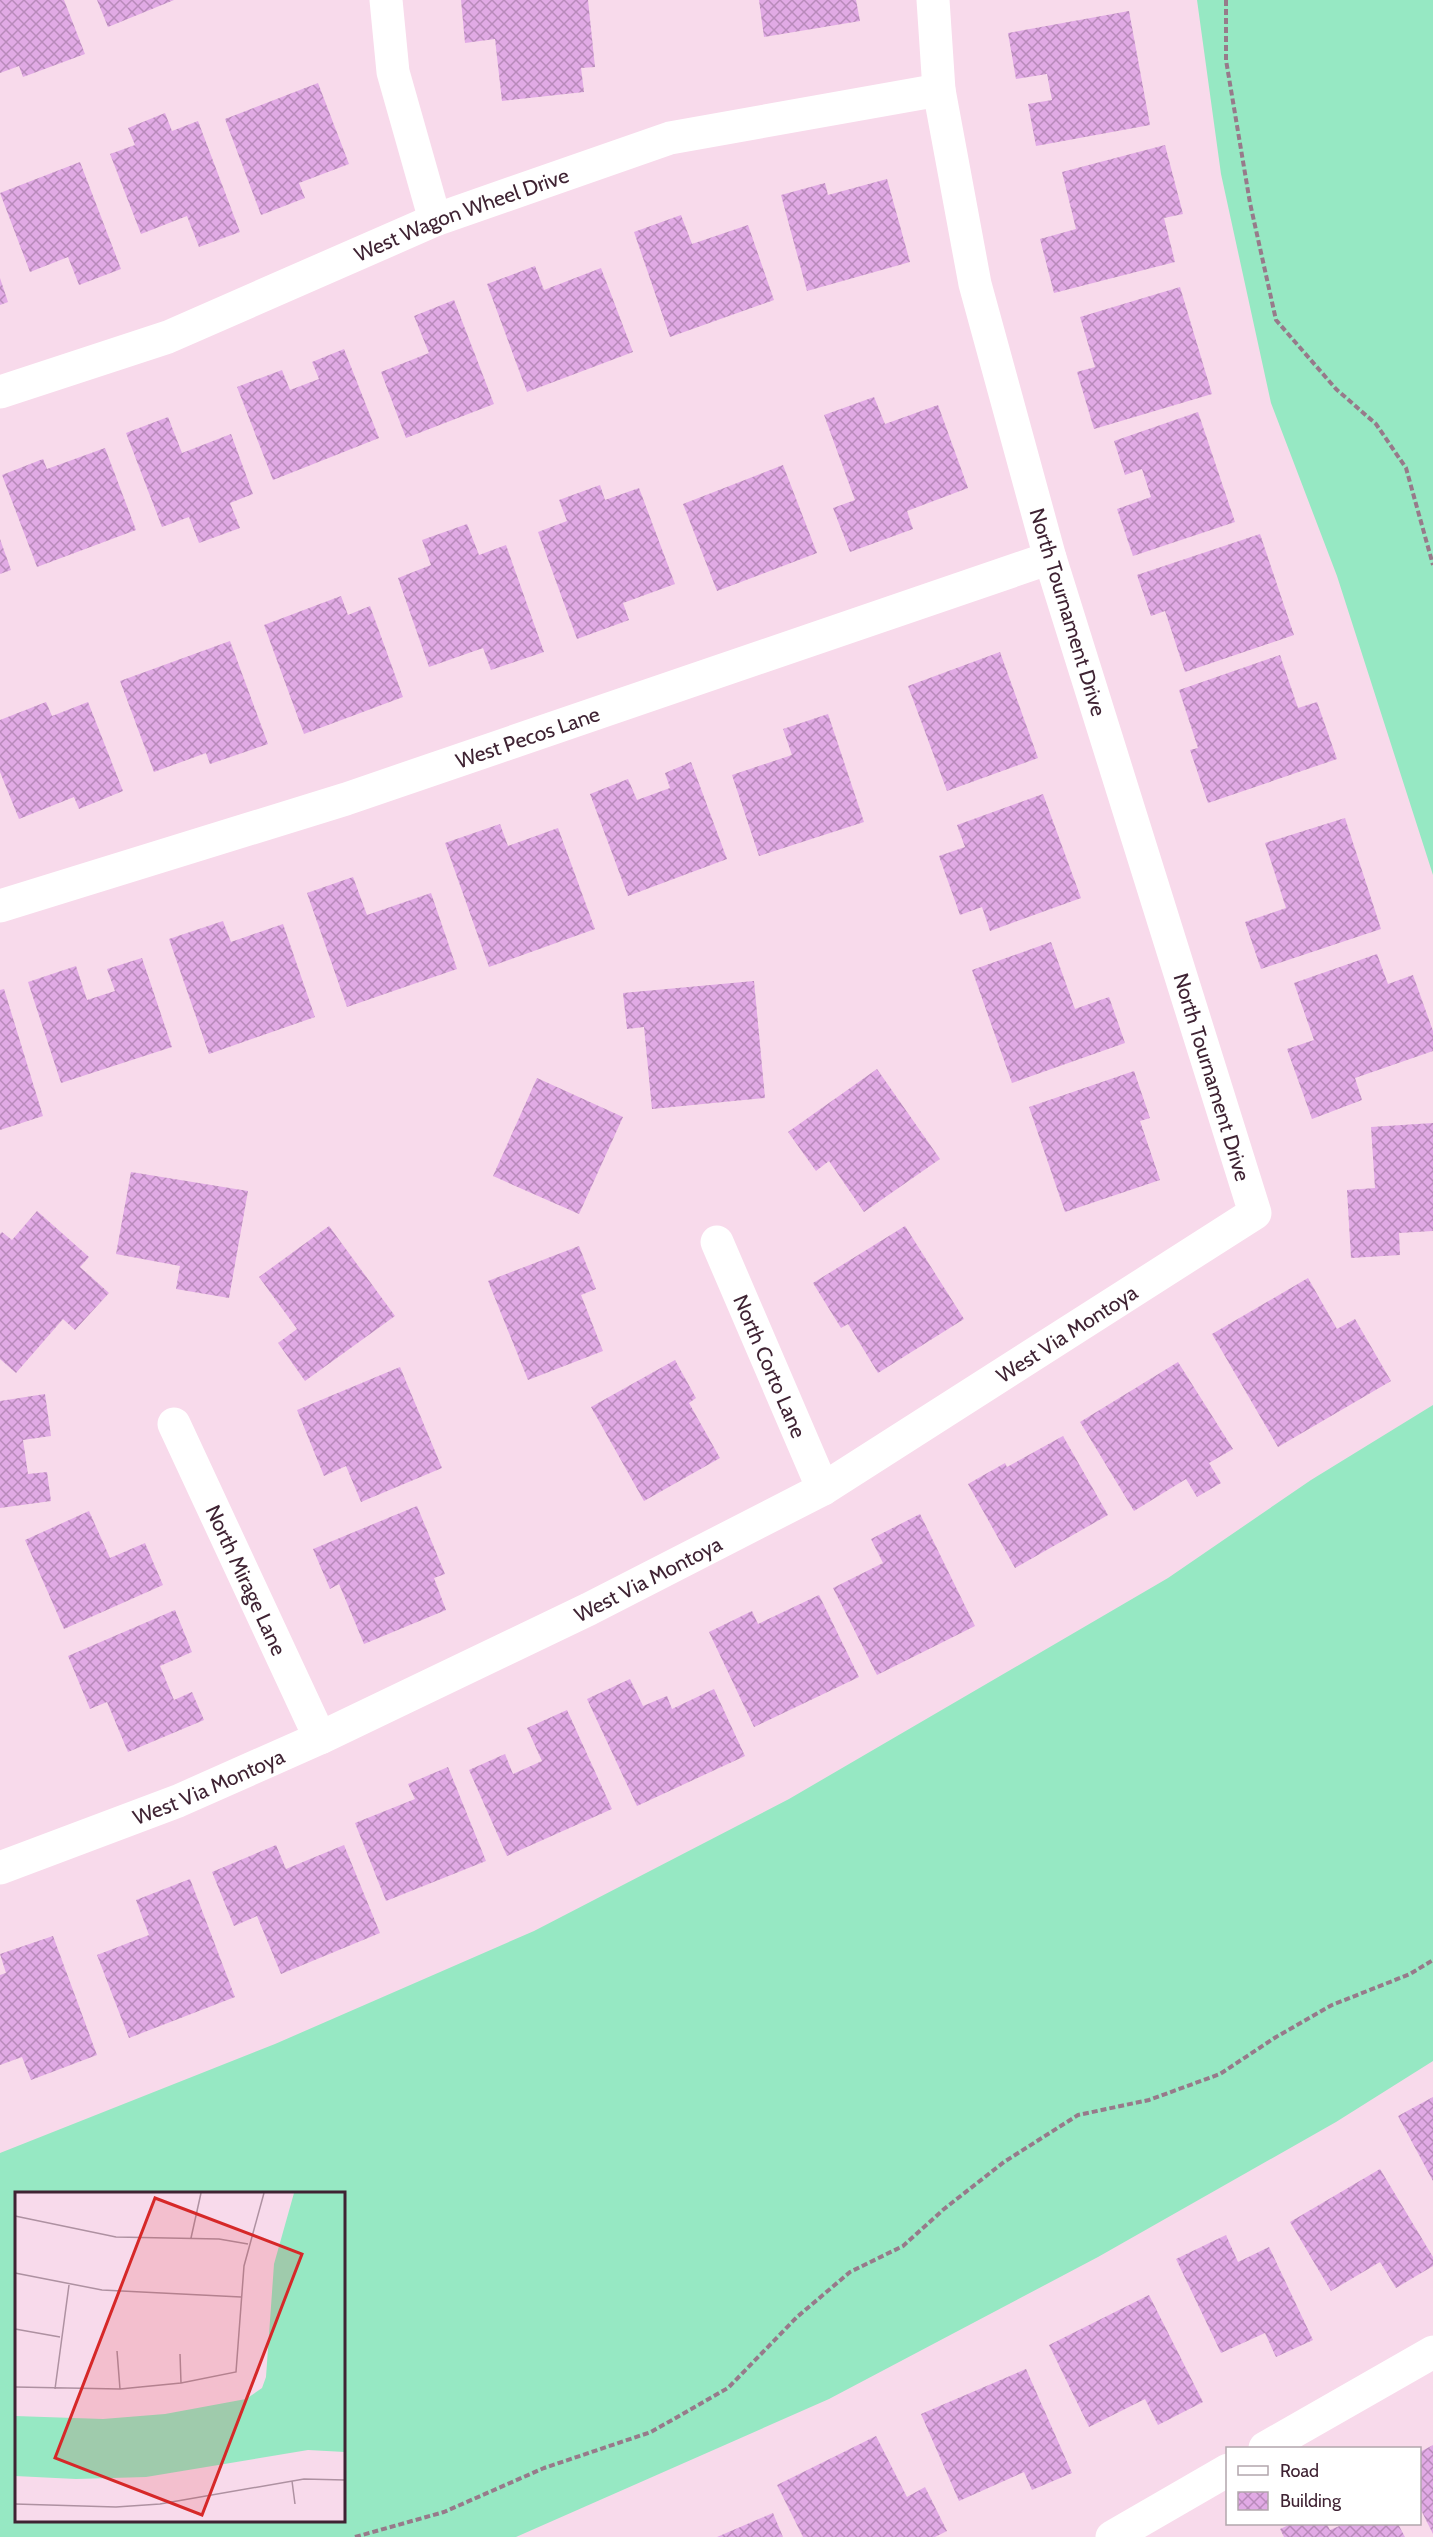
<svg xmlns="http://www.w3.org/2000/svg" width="1433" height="2537" viewBox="0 0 1433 2537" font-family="Cabin,sans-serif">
  <defs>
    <pattern id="building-cross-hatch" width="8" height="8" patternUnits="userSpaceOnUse" patternTransform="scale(1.5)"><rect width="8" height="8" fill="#e1aae5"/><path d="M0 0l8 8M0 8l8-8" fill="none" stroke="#b88aba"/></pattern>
  </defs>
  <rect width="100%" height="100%" fill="#f8daeb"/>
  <path fill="#96e8c3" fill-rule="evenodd" d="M1197,0h236v875l-96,-299 -66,-173 -50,-229z
    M1433,1405v656l-97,61 -238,135 -269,142 -313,138h-516v-384l275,-109 259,-113 255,-132 379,-221 143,-98zM16,2194h328v326h-328z"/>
  <path fill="url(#building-cross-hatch)" d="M0,0h64l21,54 -62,23 -4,-11 -19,7z
    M97,0h77l-66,27z
    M461,0h127l7,67 -14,1 3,24 -82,9 -7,-62 -30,4z
    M759,0h97l4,21 -96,16z
    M1129,11l21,114 -114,21 -8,-42 24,-4 -5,-26 -31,5 -8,-46z
    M318,83l31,81 -50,19 6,15 -44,17 -36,-96z
    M165,113l7,18 26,-10 42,111 -41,15 -12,-31 -46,18 -31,-80 25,-9 -7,-17z
    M1165,145l18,69 -19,4 11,44 -121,31 -14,-54 36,-10 -14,-57z
    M80,162l41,107 -42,16 -11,-28 -38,15 -30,-79z
    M887,179l23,83 -103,29 -26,-96 44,-12 3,12z
    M681,215l11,29 56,-19 26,75 -104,37 -36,-105z
    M535,266l9,24 57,-22 32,84 -106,40 -40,-108z
    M0,278l8,24 -8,3z
    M1180,287l32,107 -118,35 -17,-57 18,-5 -15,-50z
    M454,300l40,104 -88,34 -25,-66 48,-19 -15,-37z
    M344,349l35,89 -106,42 -36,-93 45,-17 8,20 29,-11 -7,-17z
    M874,397l11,27 53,-19 30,83 -61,23 6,18 -63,23 -17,-44 22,-8 -31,-85z
    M1198,412l37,110 -102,34 -16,-47 34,-12 -9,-28 -17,6 -11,-34z
    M168,417l14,36 49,-19 22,60 -23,9 10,25 -41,15 -10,-26 -27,10 -36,-94z
    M105,448l31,82 -99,37 -35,-92 41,-16 4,10z
    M783,465l34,88 -100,38 -34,-87z
    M600,485l5,15 34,-12 36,96 -52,19 6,17 -52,19 -39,-107 29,-11 -8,-21z
    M467,524l12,31 27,-10 38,107 -53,18 -8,-22 -54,19 -31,-89 33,-13 -9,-25z
    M1260,534l34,101 -109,37 -20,-61 -14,5 -14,-41z
    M0,539l11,31 -11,4z
    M341,596l7,19 22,-9 33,91 -99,37 -40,-109z
    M230,641l38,103 -58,20 -4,-11 -52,19 -34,-91z
    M1000,652l38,106 -91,33 -39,-105z
    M1280,655l18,53 19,-6 20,57 -129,44 -18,-53 8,-2 -19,-58z
    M46,702l6,14 36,-14 35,89 -44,18 -5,-12 -55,22 -19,-47v-52z
    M828,714l36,108 -105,34 -27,-81 60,-20 -9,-26z
    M691,762l36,97 -99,37 -38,-102 38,-15 9,21 33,-12 -5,-15z
    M1043,794l38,104 -91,33 -8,-24 -22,8 -21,-59 26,-9 -8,-22z
    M1345,818l36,111 -120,40 -16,-47 41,-14 -21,-65z
    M500,824l8,22 50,-18 37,101 -106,38 -44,-124z
    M353,877l14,38 64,-22 26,76 -110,38 -40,-114z
    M223,921l8,21 52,-18 32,93 -106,37 -40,-115z
    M1051,942l24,67 34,-12 16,46 -113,40 -40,-113z
    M1377,954l11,30 25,-9 20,56v20l-78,27 7,22 -50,19 -25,-70 27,-9 -20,-57z
    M142,958l30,89 -111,36 -33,-101 48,-16 11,34 28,-9 -8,-22z
    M754,981l11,117 -113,11 -8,-82 -17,2 -4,-36z
    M4,989l39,127 -43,14v-140z
    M877,1069l63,90 -76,53 -35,-51 -13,10 -28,-39z
    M1134,1071l16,47 -10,3 20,59 -95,32 -36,-105z
    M537,1078l86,39 -44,97 -86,-38z
    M1433,1123v108l-34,2 1,22 -49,3 -4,-68 28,-2 -4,-61z
    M131,1172l117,19 -19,107 -53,-9 4,-23 -64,-12z
    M37,1211l52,46 -9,10 29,26 -34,37 -12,-11 -47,54 -16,-14v-125l2,-2 10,8z
    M329,1226l66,90 -90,65 -27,-38 19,-14 -38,-52z
    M905,1226l59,93 -86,54 -30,-49 -7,4 -28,-45z
    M579,1246l17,43 -15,6 22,56 -75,29 -40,-99z
    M1308,1278l29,51 18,-10 36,62 -113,66 -66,-113z
    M675,1360l21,38 -7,5 31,55 -76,43 -53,-94z
    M1178,1362l55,87 -24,14 12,20 -24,14 -11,-18 -52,32 -54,-89z
    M400,1367l42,101 -81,34 -15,-36 -22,10 -27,-66z
    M45,1394l6,42 -28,4 5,34 19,-2 4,29 -51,7v-107z
    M1063,1436l45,79 -93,53 -47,-84 37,-21 2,4z
    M417,1506l28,68 -11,4 12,32 -82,34 -25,-60 -9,5 -17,-40z
    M89,1511l21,47 35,-15 18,42 -99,44 -39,-89z
    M920,1514l55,112 -98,49 -44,-87 50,-25 -12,-24z
    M819,1595l40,82 -105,50 -45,-95 43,-21 6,13z
    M175,1610l17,42 -32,14 14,34 18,-8 12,28 -76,32 -21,-50 -17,7 -22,-53z
    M630,1679l13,27 24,-10 5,13 42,-20 31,67 -108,50 -50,-107z
    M567,1710l45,99 -105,47 -38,-86 36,-16 8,20 29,-13 -15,-33z
    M448,1767l38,94 -100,40 -31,-78 60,-24 -7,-15z
    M276,1845l10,24 58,-24 36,88 -99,41 -24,-58 -23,10 -22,-54z
    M190,1879l45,118 -106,41 -32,-83 52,-20 -13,-35z
    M53,1936l44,119 -66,25 -9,-23 -22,8v-90l6,-2 -6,-19z
    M1433,2097v84l-35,-65z
    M1380,2169l53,88v9l-37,22 -16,-26 -49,29 -41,-69z
    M1226,2235l12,27 31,-15 44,93 -37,17 -11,-24 -44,20 -45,-94z
    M1149,2295l54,107 -45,23 -13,-26 -56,28 -40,-82z
    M1026,2369l46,104 -40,17 -8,-18 -65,29 -38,-87z
    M876,2436l31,61 18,-10 22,44 -12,6h-132l-26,-52z
    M1433,2445v89l-13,-26v-56z
    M773,2513l10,24h-66z
    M1291,2524h36l3,6 14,-6h54l7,13h-121l-4,-8z"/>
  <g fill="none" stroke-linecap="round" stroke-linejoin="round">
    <path stroke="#977a8a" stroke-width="4" stroke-dasharray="6 3" stroke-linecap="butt" d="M1226,0v60l24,143 26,117 60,69 40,35 30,44 27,97
      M355,2537l89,-25 100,-44 107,-36 77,-44 69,-71 53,-45 53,-26 41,-37 60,-47 74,-47 71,-15 71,-26 56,-37 56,-32 78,-31 23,-14"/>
    <g stroke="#fff" stroke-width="33">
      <path d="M386,0l7,72 42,148"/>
      <path id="s1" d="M0,392l168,-55 267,-117 235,-82 269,-48"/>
      <path id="s2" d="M0,906l346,-107 704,-241"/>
      <path id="s3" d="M717,1242l106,247"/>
      <path id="s4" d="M174,1424l146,314"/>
      <path id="s5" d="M0,1868l178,-67 142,-63 269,-129 234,-120 432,-276 -205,-655 -75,-274 -36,-194 -6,-90"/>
      <path d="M1265,2448l168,-96"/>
      <path d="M1112,2537l116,-67"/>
    </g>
  </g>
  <g text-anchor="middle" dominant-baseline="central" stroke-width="6" stroke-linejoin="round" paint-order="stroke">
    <g font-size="21" fill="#3f2333" stroke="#fff">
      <text stroke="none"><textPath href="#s1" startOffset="495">West Wagon Wheel Drive</textPath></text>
      <text transform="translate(1068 612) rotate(73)">North Tournament Drive</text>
      <text stroke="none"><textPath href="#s2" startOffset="554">West Pecos Lane</textPath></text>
      <text transform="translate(1212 1077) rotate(73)">North Tournament Drive</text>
      <text stroke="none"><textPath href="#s5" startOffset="1196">West Via Montoya</textPath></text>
      <text stroke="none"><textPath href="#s3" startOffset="135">North Corto Lane</textPath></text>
      <text stroke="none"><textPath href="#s5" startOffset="710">West Via Montoya</textPath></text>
      <text stroke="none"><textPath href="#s4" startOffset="172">North Mirage Lane</textPath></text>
      <text stroke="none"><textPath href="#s5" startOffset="224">West Via Montoya</textPath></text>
    </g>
  </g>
  <g transform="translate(15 2192)">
    <rect width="330" height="330" fill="#f8daeb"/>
    <path d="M279,1h51v259l-37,-2 -162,27 -70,2 -61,-3v-60l88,3 62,-5 81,-15 16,-11 4,-11 8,-113z" fill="#96e8c3"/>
    <path fill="none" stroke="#ae91a1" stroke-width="1.5" d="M0,24l101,21 103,2 29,5M176,46l10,-45M0,81l87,17 139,7M0,137l45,8M102,159l3,38M165,162l1,29M0,195l105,2 61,-6 55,-11 8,-106 20,-73M40,197l14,-104M277,289l3,23M0,312l101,3 44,-3 144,-25 41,1"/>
    <path fill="#d62828" fill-opacity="0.15" stroke="#d62828" stroke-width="3" d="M140,6l147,56 -100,261 -147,-57z"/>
    <rect width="330" height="330" fill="none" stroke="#3f2333" stroke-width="3"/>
  </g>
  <rect x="1226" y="2447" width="195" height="78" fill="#ffffff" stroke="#b2a7ad" stroke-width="1.5"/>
  <rect x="1238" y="2466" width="30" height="9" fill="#ffffff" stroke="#b2a7ad" stroke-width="1.5"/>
  <text x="1280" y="2477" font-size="18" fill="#3f2333">Road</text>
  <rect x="1238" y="2492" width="30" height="18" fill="url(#building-cross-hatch)" stroke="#b2a7ad" stroke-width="1.5"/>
  <text x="1280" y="2507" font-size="18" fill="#3f2333">Building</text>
</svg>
